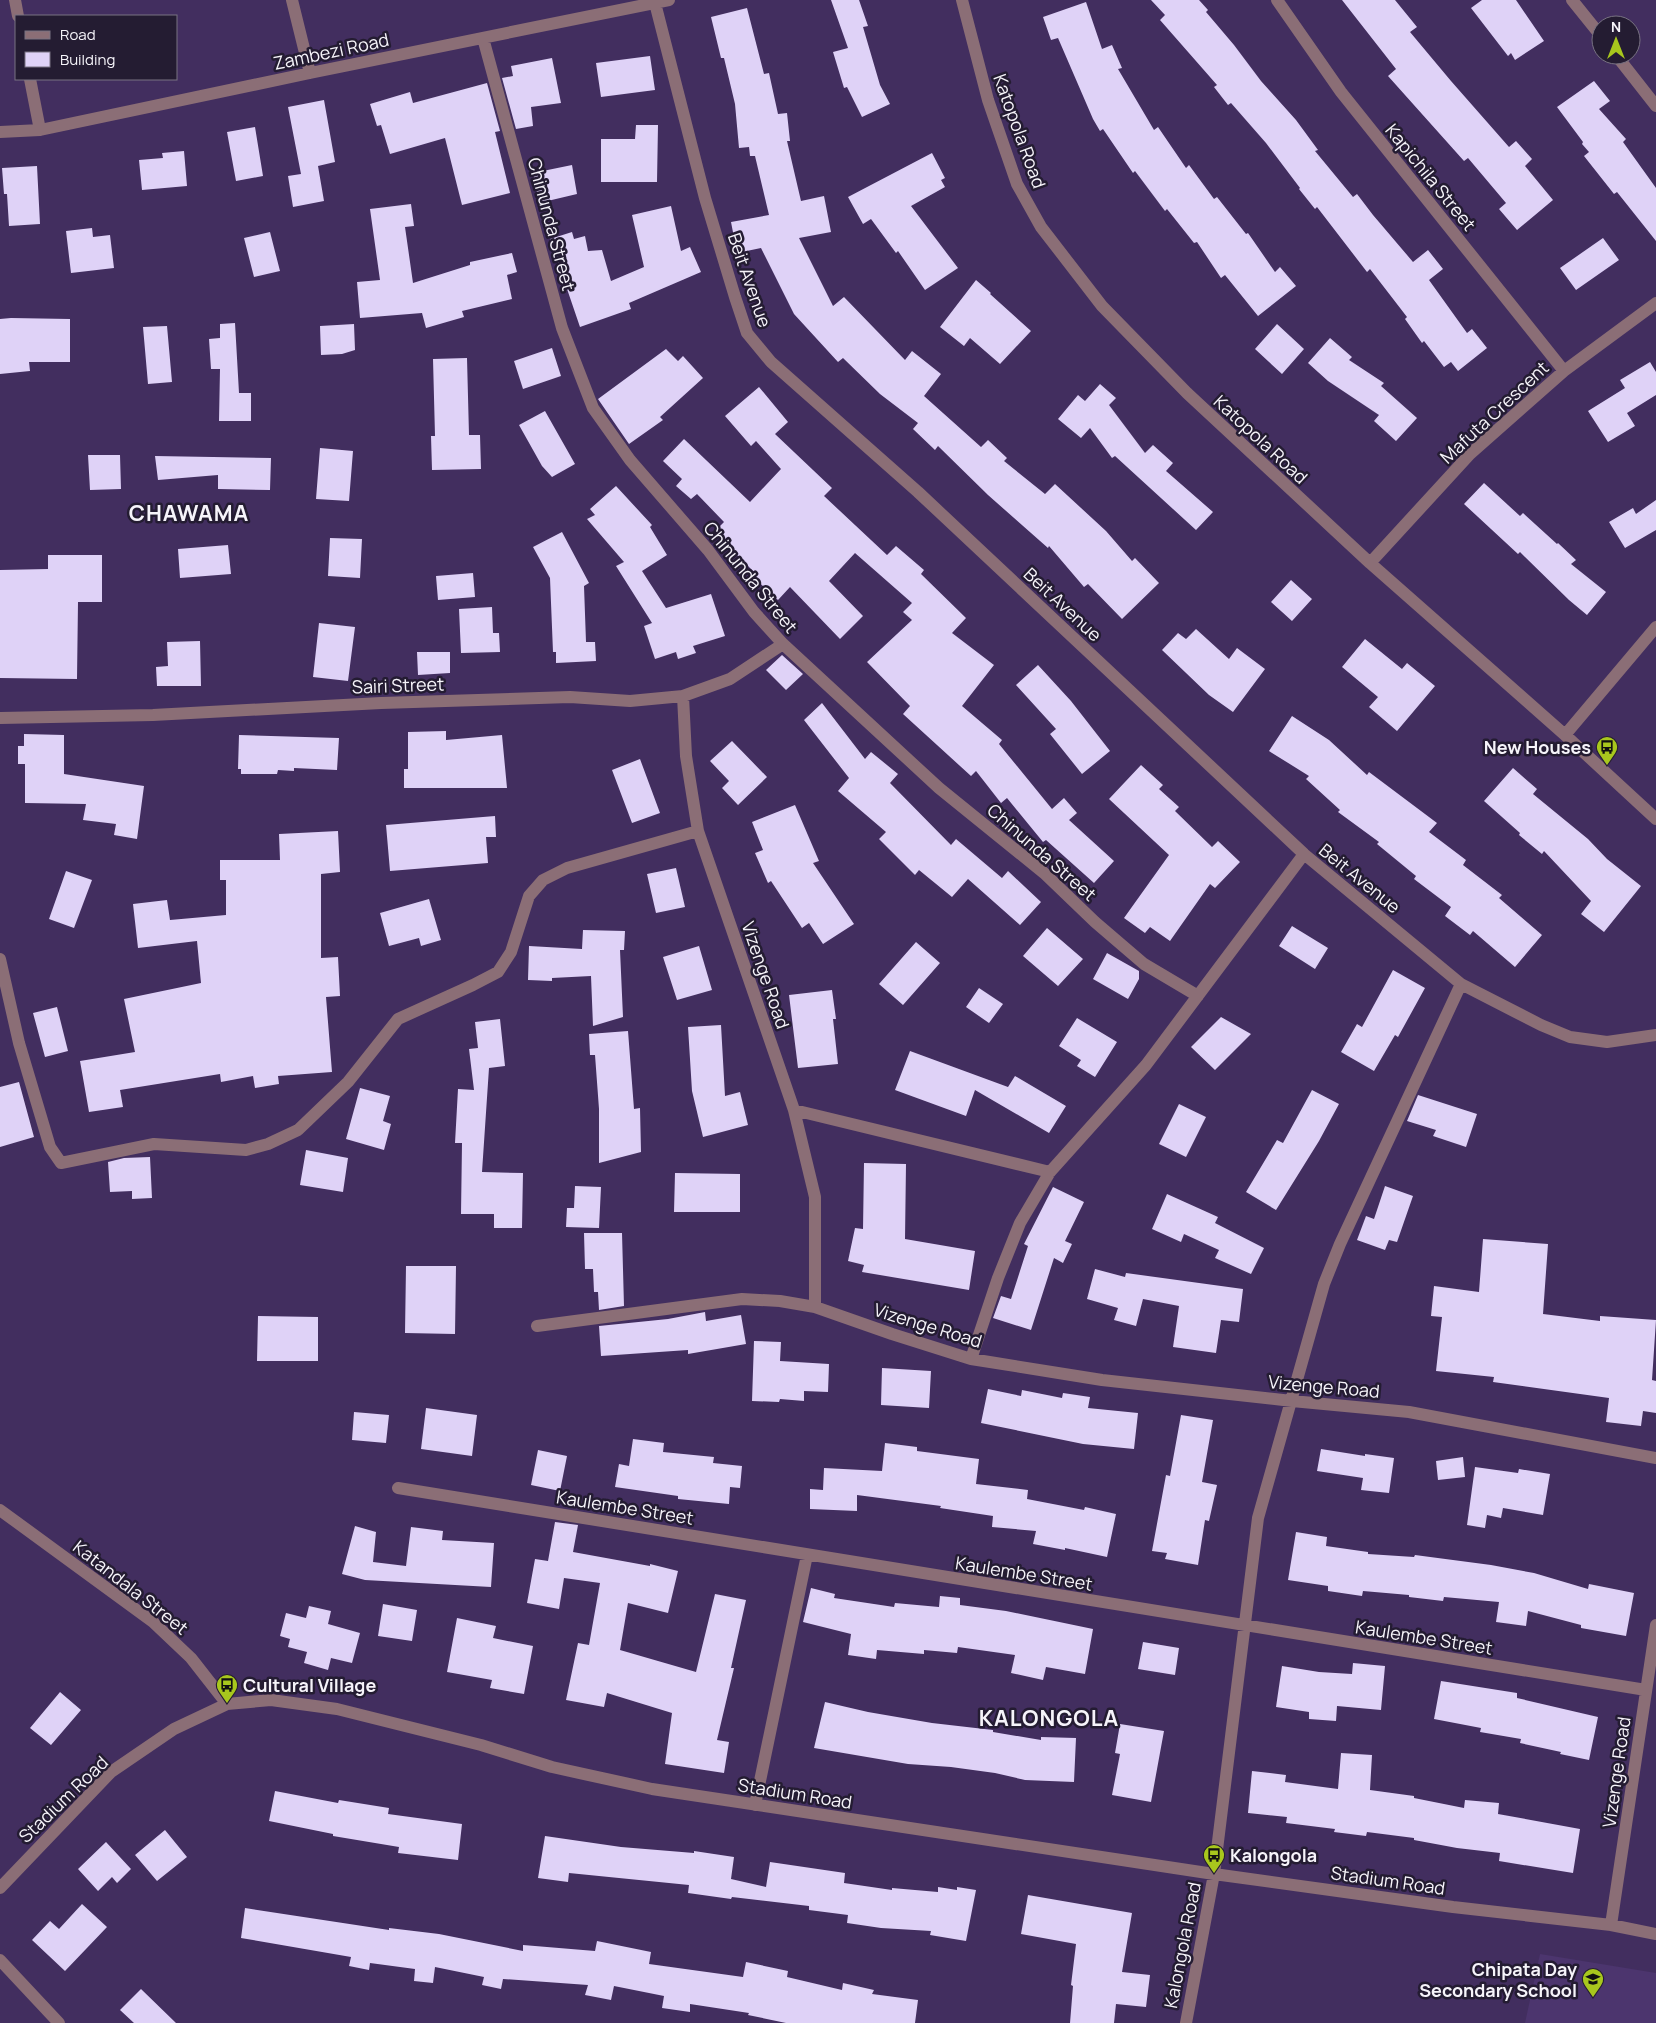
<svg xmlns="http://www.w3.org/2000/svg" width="1656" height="2023" viewBox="0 0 1656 2023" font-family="Manrope,sans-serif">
  <rect width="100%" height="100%" fill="#422e5f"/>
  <path fill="#4c356e" d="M1540,1954l116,19v50h-131z"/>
  <path fill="#dfd2f7" d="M831,0h28l9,26 -5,1 17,58 10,19 -28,13 -15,-30 -3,1 -11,-36 15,-4z
    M1151,0h48l9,10 -2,2 28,33 27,36 35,39 22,30 -3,1 38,46 4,-3 16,21 40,47 15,-12 15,19 -14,11 38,53 5,-4 15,19 -29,23 -7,-9 -7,5 -20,-26 -2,2 -17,-24 2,-2 -37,-48 -3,3 -50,-65 -2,2 -16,-20 1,-1 -34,-45 -35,-40 -3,2 -14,-18 3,-2 -57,-65 5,-5z
    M1342,0h53l22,27 -7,5 41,49 58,66 7,-6 16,18 -7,7 28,34 -36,30 -18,-21 7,-6 -38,-45 -4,3 -76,-85 8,-7z
    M1482,0h34l28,41 -29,19 -4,-7 -3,3 -37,-48z
    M1086,2l16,47 10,-4 10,23 -4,1 36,61 4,-3 28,41 3,-3 25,34 3,-2 29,37 2,-1 27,39 5,-5 16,19 -38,30 -33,-41 -4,3 -24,-36 -3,1 -27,-34 -2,2 -30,-40 -2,2 -30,-44 -3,2 -7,-12 -35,-81 -7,2 -8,-23z
    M747,8l17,66 5,-1 9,41 9,-1 3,28h-3l14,60 23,-5 7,36 -32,6 34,68 11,-9 61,63 7,-9 29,23 -17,22 57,51 7,-7 19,18 -3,3 41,33 10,-10 51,47 26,30 3,-3 24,25 -37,36 -34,-35 -4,3 -35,-41 -1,2 -60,-53 -50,-49 -3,4 -22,-21 5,-6 -38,-29 -37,-36 -5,4 -44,-48 -33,-66 -24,5 -6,-31 38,-7 -14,-59h-5l-1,-9 -10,1 -4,-44 -11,-46h-3l-10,-41z
    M650,56l5,34 -54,7 -5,-34z
    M552,58l9,45 -30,4 2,19 -17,3 -14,-51 11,-2 -2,-10z
    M1594,81l16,20 -11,8 27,30 -3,3 33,46v53l-39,-49 -3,2 -30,-38 5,-4 -7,-8 1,-2 -26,-35z
    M487,83l13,48 -5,1 15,61 -48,12 -17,-67 -55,16 -9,-29 -4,1 -7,-22 40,-12 3,11z
    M324,100l11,62 -17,4 6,35 -31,6 -5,-31 13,-2 -13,-67z
    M636,125h22l-1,57h-56v-43h34z
    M255,127l8,49 -27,5 -9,-49z
    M184,151l3,35 -45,4 -3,-30 24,-2 -1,-5z
    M932,153l13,25 -4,2 4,7 -34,19 47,62 -33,22 -27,-39 -2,2 -25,-34 -8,5 -15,-27z
    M572,165l5,29 -38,9 -6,-30z
    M37,166l3,58 -31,2 -2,-32h-3l-2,-26z
    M411,204l3,22 -9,1 8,56 57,-18v-3l42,-9 5,19 -10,3 5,24 -50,12 2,6 -38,11 -4,-15 -62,5 -3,-36 23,-2 -10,-71z
    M671,206l10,45 9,-4 11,25 -72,31 2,6 -51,18 -30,-88 22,-7 2,7 11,-3 3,15 14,-1 9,31 33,-14 -12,-52z
    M92,228l1,9 17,-2 4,33 -43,5 -5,-42z
    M270,232l10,39 -26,6 -10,-39z
    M1603,238l16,22 -43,30 -16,-22z
    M976,280l15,13 -1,1 41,37 -31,33 -30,-26 -6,8 -24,-19z
    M11,318l59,1v43h-41l1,9 -30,3v-55z
    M235,323l4,70h12v28h-32l1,-52h-9l-2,-30 11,-1v-14z
    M354,324l1,26 -13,4 -21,1 -1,-29z
    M1277,324l27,25 -22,25 -27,-25z
    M167,326l5,56 -24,2 -5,-57z
    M1330,338l22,19 -3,3 35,23 -3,3 36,32 -21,23 -22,-20 5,-6 -51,-34 -20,-18z
    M552,348l9,28 -38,13 -9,-28z
    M666,349l12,12 5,-5 20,22 -43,39 3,3 -34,24 -31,-45z
    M467,358l2,77h11l1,34 -49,1 -1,-34h4l-2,-77z
    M1650,362l6,10v23l-29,18 8,13 -27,16 -20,-31 37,-23 -5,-8z
    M1100,384l16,14 -7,7 36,48 8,-8 20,18 -7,8 47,41 -17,18 -81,-74 -3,2 -22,-30 -9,10 -23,-19 20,-24 7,6z
    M759,387l29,35 -13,12 57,54 -8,8 63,59 9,-9 28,24 -3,4 45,44 -14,15 42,32 -32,41 40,34 -3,4 53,65 12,-11 13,15 -8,7 45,41 -20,22 -48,-43 -3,2 -36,-44 -6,5 -25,-32 -5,5 -68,-62 7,-8 -43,-44 45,-42 -9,-8 9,-9 -57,-50 -26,28 34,35 -23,23 -50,-52 -12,13 -27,-25 3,-3 -40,-40 10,-10 -27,-28 -6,5 -15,-13 6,-7 -19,-18 21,-22 66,63 31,-33 -25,-28 -5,5 -26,-30z
    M545,411l30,53 -23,13 -10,-11 -23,-41z
    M320,448l33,3 -4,50 -33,-2z
    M88,455h32l1,34 -31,1z
    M155,456l116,2 -1,32 -52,-1v-14l-60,5z
    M1484,483l36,33 3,-3 34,31 1,-1 18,17 -5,4 35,28 -19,23 -18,-15 -49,-48 -2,2 -54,-50z
    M616,486l36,39 -2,2 17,28 -25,16 24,37 45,-14 14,42 -32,10 3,7 -18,6 -2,-7 -21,7 -11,-33 8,-3 -36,-57 8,-4 -37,-43 8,-4 -5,-6z
    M1656,500v30l-31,18 -16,-26 24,-14 3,6z
    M562,532l27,51 -5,3 2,56h9l1,19 -40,2v-11h-3l-3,-74 -17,-31z
    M330,538l32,1 -2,39 -32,-2z
    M228,545l3,29 -51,4 -2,-29z
    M48,555h54v47h-24l-1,77 -77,-1v-108l48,-1z
    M473,573l2,24 -37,3 -2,-24z
    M1291,580l21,19 -20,22 -21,-19z
    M492,607l1,26h6l1,19 -39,1 -2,-44z
    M319,623l36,4 -7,54 -35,-4z
    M1196,629l33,30 8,-11 28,21 -32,43 -24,-17 -47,-45 16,-17 8,6z
    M1365,639l37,30 5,-6 28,23 -38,45 -28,-24 9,-10 -36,-30z
    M200,641l1,45h-44l-1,-19 12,-1 -1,-24z
    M417,652h33v21l-32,2z
    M782,655l21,19 -17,16 -20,-20z
    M1038,665l33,36 39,50 -28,23 -32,-40 6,-5 -40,-44z
    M822,703l43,56 6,-7 27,22 -8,9 61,62 5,-6 46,39 6,-7 33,31 -21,23 -52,-46 -16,18 -33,-27 -4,5 -36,-36 7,-7 -48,-41 11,-13 -45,-58z
    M1292,716l37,24 38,35 2,-3 68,51 -8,9 37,28 -3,5 39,30 -3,3 43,37 -27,32 -42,-36 -3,4 -25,-19 6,-9 -37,-28 2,-3 -39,-32 2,-2 -41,-30 2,-2 -34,-31 3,-3 -40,-25z
    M446,731v9l56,-5 5,53h-103v-19h4v-37z
    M24,734l40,1v39l80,12 -7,53 -23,-4 2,-11 -33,-4 3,-16 -61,-1v-39h-7v-18h6z
    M239,735l100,3 -2,32 -43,-2v3l-16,-1 -1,4h-36v-5h-3z
    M732,741l35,36 -29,28 -16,-17 7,-7 -19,-20z
    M640,759l20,54 -28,10 -20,-53z
    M1141,765l22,20 -4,4 20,18 -4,4 37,36 6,-6 22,21 -25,26 -5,-4 -40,57 -20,-14 -5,6 -21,-15 45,-63 -60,-56z
    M1513,768l24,21 -4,5 55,45 19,20 34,27 -37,46 -23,-18 10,-13 -47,-50 -2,3 -23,-19 1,-2 -36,-32z
    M795,805l24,56 -6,2 41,61 -31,20 -14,-21 -7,5 -31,-47 -3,2 -13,-30 8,-3 -11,-28z
    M495,816l1,21h-10l2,26 -98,8 -4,-46z
    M338,831l2,41 -19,2v84l17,-1 2,39 -14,1 6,75 -54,4 1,8 -24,4 -2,-12 -32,6 -1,-8 -100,16 3,17 -34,5 -9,-51 55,-9 -11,-53 77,-16 -4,-42 -59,7 -5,-44 34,-4 3,20 56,-5v-35h-6v-20h60l-1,-26z
    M676,868l9,39 -29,6 -9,-39z
    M66,871l26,9 -18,48 -25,-9z
    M429,899l12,41 -20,6 -2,-8 -30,8 -9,-33z
    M1292,926l36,22 -13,21 -36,-23z
    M1047,928l36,31 -25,27 -35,-30z
    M583,930l42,1 -1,19h-4l3,67 -30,9 -2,-50 -39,2v3l-24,-1 1,-34 53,3z
    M916,942l24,21 -37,42 -24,-21z
    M699,946l13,44 -35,10 -14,-43z
    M1107,953l32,18v8l-11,20 -35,-20z
    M1393,970l32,18 -27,49 -3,-2 -21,36 -33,-19 16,-28 5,3z
    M979,988l24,16 -14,19 -23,-16z
    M832,990l4,29h-3l5,45 -40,4 -9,-73z
    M57,1007l11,44 -23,6 -12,-44z
    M1221,1017l30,17 -36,36 -24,-23z
    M1077,1018l40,24 -22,35 -18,-11 4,-6 -22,-14z
    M500,1019l5,47 -16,2 -7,104 41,1 -1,55h-28v-14h-33l1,-71h-7l3,-54 16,1 -5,-41 9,-1 -3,-26z
    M721,1025l4,71 15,-4 8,33 -45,12 -11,-46 -4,-64z
    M628,1031l6,78 6,-1 1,44 -42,11v-54l-4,-54h-5l-1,-21z
    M910,1051l98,36 7,-11 51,30 -17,27 -74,-43 -9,26 -71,-26z
    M19,1082l15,55 -34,10v-60z
    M360,1088l30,8 -7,25 8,3 -7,26 -38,-11z
    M1312,1090l27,14 -20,37 -43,69 -30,-18 31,-52 6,3z
    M1418,1095l59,19 -11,33 -33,-11 3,-6 -29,-9z
    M1179,1104l27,13 -20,40 -27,-13z
    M306,1150l42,8 -5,34 -43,-7z
    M150,1157l2,41 -20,1v-8l-22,1 -2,-30 16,-4z
    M864,1163l42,1 -1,75 70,12 -6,39 -107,-18 2,-7 -16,-4 7,-33 8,1z
    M675,1173l65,1v38h-66z
    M575,1186l26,1 -2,41 -33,-1 1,-19h7z
    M1385,1186l28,10 -16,46 -8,-2 -4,10 -28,-10 9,-24 8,3z
    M1053,1187l31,15 -19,39 7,3 -9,19 -9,-5 -23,72 -38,-12 8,-22 10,3 17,-53 -4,-2z
    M1167,1194l51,23 -3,6 49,25 -13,26 -36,-16 4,-8 -35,-16 -3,8 -29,-13z
    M584,1233h38l2,73 -25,4 -1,-18h-4l-1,-23h-8z
    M1483,1239l65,5 -5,70 57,7v-5l56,4 -4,60 4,1v32l-13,-2 -2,15 -35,-4 3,-24 -116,-16 1,-5 -58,-6 6,-54 -11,-1 3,-30 45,6z
    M406,1266h50l-1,68 -50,-1z
    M1095,1269l30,8 1,-4 117,16 -4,33 -18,-2 -5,33 -43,-6 6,-41 -36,-7 -7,27 -22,-6 4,-12 -31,-9z
    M705,1312l1,9 35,-6 5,29 -58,10v-4l-87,6 -2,-30 69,-7z
    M258,1316l60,1v44h-61z
    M754,1341l27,1 -1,19 49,3 -1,28 -24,-1v10l-24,-2 -1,3 -27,-1z
    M882,1368l49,3 -2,37 -48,-3z
    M988,1389l33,7 1,-6 40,8 1,-5 27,4 -2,11 50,5 -4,36 -51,-5 -102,-21z
    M426,1408l51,7 -5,41 -51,-7z
    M354,1412l35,3 -3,28 -34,-3z
    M1181,1415l32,5 -11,62 15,3 -8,36 -4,-1 -7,45 -33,-6 2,-6 -15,-2 14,-76 4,1z
    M633,1439l31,4 -1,9 51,5 -1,6 29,3 -2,22 -10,-1 -1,17 -51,-5v-3l-63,-9 4,-23 10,2z
    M885,1443l32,4v4l62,8 -3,25 52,6 -1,9 57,11 1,-3 31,7 -9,43 -42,-9v2l-32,-6 3,-13 -44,-4 1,-11 -53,-8 1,-2 -84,-11v16l-47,-2v-20l13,1 1,-22 58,3z
    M1321,1449l44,7v-2l29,4 -5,35 -28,-3 2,-12 -46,-7z
    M538,1450l29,6 -7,35 -29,-6z
    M1463,1457l2,20 -27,3 -2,-19z
    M1475,1467l43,6 1,-4 31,5 -7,41 -40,-7 -2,10 -14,-3 -2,13 -18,-3z
    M555,1522l23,3 -5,27 77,14v-2l28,7 -10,42 -40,-10 -8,47 76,22 19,-78 31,6 -15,68h3l-17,72 12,2 -5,31 -59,-9 7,-51 -65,-20 -3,14 -38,-7 12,-57 11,2 11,-62 -36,-5 -5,31 -32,-6 8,-44 13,2z
    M355,1526l21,6 -3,30 33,4 5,-39 32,4 -1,9 52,3 -3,44 -126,-7 -23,-6z
    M1296,1532l31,5 -1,9 42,6v2l46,3 1,-2 76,10 43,8 54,16 1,-5 45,9 -8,43 -45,-8v-3l-53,-14 -2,15 -30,-4 3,-20 -55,-5 -1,4 -34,-4v-2l-46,-4 -1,5 -34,-5v-5l-40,-6z
    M811,1588l24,6 -1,4 60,9 1,-4 44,4 1,-11 20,2v7l46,6 87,18 -8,45 -39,-7 -3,13 -32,-7 4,-18 -57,-8 -1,6 -33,-3v4l-47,-4 -1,9 -28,-4 3,-21 -48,-12z
    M383,1604l34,6 -5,31 -34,-5z
    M309,1606l22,5 -3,13 32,9 -8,30 -21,-5 -3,12 -24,-7 3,-11 -19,-5 2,-8 -10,-3 6,-23 20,5z
    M457,1618l39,8 -3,12 40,8 -9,48 -34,-6 2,-8 -45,-8z
    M1143,1642l36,6 -4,27 -37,-6z
    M1353,1663l32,3 -4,44 -44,-4 -1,15 -27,-2v-7l-33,-5 6,-41 37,6 33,2z
    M1441,1681l76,12v5l81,19 -9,43 -29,-6 1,-2 -41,-9 1,-4 -41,-7 1,-4 -47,-9z
    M60,1692l21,18 -30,35 -21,-17z
    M825,1702l43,10 64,11 61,7v2l48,8v-3l35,1 -2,44 -49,-2 -30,-7 -44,-6 -43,-3 -94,-16z
    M1120,1724l44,7 -13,71 -39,-7 8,-41 -5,-1z
    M1341,1753l31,2 -2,35 44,6v2l50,10 1,-8 34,3 -1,11 82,15 -7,44 -74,-12 1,-8 -43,-5 -43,-8v-2l-47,-6 -1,4 -32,-4 1,-3 -49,-6 1,-6 -39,-4 4,-42 34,4 -1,7 53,7z
    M275,1791l63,12 1,-3 50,8 -1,6 74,10 -4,36 -60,-7 1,-6 -66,-11v-2l-64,-13z
    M165,1830l22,27 -30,24 -22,-26z
    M545,1836l76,11 73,6v-2l40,6 -3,22 35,8 4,-25 75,11 -1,10 48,7v-2l46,4v-5l19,3v-3l19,3 -10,51 -36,-6 1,-4 -50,-3 -34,-5 1,-8 -39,-5v-4l-77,-9 -1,2 -43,-6 1,-8 -120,-12 -1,9 -30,-4z
    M106,1842l25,27 -14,14 -5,-6 -14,14 -20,-22z
    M1028,1895l104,18 -10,59 28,3 -4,32 -30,-3 -2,19h-44l3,-37 -2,-1 5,-41 -55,-10z
    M82,1904l25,23 -42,44 -33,-31 18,-19 9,8z
    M245,1908l144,22v-2l50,6 84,17v-6l72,6 2,-10 54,11 -2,12 94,13 3,-15 42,9 -1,6 55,13 1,-7 31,7 -2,4 46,6 -3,23h-129l-38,-8 1,-2 -59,-9v8l-28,-4 2,-12 -50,-10 -3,14 -26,-5 3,-10 -85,-6 -2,10 -19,-4 2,-8 -49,-10 -2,16 -19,-2 1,-12 -45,-6 -1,7 -20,-4 2,-9 -110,-19z
    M141,1989l35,34h-42l-14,-13z"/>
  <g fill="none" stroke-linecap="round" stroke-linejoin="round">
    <path stroke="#8b6e76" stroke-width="12" d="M15,0l3,16
      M292,0l18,73
      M962,0l26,100 29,84 24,43 61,79 85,87 183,170 195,172 91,84
      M1277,0l64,92 223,279
      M1572,0l29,36
      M655,3l50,195 30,99 12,36 24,29 147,130 386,362 157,130 80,41 29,12 37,5 49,-7
      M483,38l79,290 31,80 37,52 78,90 46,62 29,32 156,144 105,85 51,49 49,42 54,32
      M1616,55l40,51
      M30,79l10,51
      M0,132l40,-2 270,-57 359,-73
      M1370,563l100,-109 94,-83 92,-68
      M683,696l3,60 12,75 96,279 21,87v110
      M0,718l153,-3 228,-12 189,-6 60,4 53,-5 47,-17 53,-35
      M1565,735l91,-108
      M0,959l19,84 31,104 11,16 93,-19 92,6 22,-6 30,-14 50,-48 50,-63 75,-34 25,-13 13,-20 18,-56 14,-16 24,-12 131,-37
      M794,1110l256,62
      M537,1326l205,-27 38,2 35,6 77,27 79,25 131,21 190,21 117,11 247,46
      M971,1359l27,-81 22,-55 30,-51 96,-107 158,-211
      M398,1488l1248,202
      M0,1510l153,112 38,36 36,46
      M755,1805l52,-250
      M0,1888l111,-116 63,-43 53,-25 44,-4 66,9 144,36 71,22 100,22 562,85 239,33 158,18 45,9
      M1611,1925l45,-300
      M0,1960l59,63
      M1186,2023l28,-149 44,-356 66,-234 16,-40 121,-260"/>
  </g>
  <defs>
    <g id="bus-pin" transform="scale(1.125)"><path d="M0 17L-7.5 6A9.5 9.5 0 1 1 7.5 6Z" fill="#a8c71d" stroke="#241c32"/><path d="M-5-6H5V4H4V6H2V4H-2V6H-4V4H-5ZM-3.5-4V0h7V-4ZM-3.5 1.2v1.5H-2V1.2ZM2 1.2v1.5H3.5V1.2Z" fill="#111"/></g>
    <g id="school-pin" transform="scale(1.125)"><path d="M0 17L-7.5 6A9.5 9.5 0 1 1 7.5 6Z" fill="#a8c71d" stroke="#241c32"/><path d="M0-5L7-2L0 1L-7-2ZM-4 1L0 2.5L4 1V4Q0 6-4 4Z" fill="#111"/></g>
  </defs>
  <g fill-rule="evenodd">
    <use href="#bus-pin" x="1607" y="747"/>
    <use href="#bus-pin" x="227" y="1685"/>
    <use href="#bus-pin" x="1214" y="1855"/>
    <use href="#school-pin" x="1593" y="1979"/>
  </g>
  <g text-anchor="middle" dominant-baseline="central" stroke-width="5" stroke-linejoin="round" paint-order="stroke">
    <g font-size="18" fill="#f6f4fa" stroke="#241c32">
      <text transform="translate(331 51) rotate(-12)">Zambezi Road</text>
      <text transform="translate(1020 131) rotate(70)">Katopola Road</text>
      <text transform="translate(1431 177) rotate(51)">Kapichila Street</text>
      <text transform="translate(552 224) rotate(75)">Chinunda Street</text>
      <text transform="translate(750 280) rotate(71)">Beit Avenue</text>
      <text transform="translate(1494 412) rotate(-43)">Mafuta Crescent</text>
      <text transform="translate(1261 439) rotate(43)">Katopola Road</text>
      <text transform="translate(751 577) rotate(51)">Chinunda Street</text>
      <text transform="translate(1063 604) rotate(43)">Beit Avenue</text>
      <text transform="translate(398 685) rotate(-2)">Sairi Street</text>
      <text transform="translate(1042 852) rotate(41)">Chinunda Street</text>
      <text transform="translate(1360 878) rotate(39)">Beit Avenue</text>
      <text transform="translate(766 975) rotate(71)">Vizenge Road</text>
      <text transform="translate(928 1325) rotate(17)">Vizenge Road</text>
      <text transform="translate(1324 1386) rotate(5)">Vizenge Road</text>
      <text transform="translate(625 1507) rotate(9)">Kaulembe Street</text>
      <text transform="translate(1024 1573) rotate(9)">Kaulembe Street</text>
      <text transform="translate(131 1587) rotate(38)">Katandala Street</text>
      <text transform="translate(1424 1637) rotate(9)">Kaulembe Street</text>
      <text transform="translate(1616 1772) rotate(-82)">Vizenge Road</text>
      <text transform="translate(795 1793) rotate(9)">Stadium Road</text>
      <text transform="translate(63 1799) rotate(-44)">Stadium Road</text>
      <text transform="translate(1388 1880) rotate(8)">Stadium Road</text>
      <text transform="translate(1182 1945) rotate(-79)">Kalongola Road</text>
    </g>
    <g font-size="18" font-weight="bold" fill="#f6f4fa" stroke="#241c32" text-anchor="end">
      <text x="1591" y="747">New Houses</text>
      <text x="243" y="1685" text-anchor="start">Cultural Village</text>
      <text x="1230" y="1855" text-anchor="start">Kalongola</text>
      <text x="1577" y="1969">Chipata Day<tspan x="1577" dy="21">Secondary School</tspan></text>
    </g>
    <g font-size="22" font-weight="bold" letter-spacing="1" fill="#f6f4fa" stroke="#241c32">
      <text x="189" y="513">CHAWAMA</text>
      <text x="1049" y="1718">KALONGOLA</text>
    </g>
  </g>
  <rect x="15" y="15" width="162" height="65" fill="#241c32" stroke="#787282"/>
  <rect x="25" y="31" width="25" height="8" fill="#8b6e76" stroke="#787282"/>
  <text x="60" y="40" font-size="15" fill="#f6f4fa">Road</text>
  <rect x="25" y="52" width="25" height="15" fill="#dfd2f7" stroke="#787282"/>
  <text x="60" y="65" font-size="15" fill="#f6f4fa">Building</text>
  <g transform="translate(1616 40)"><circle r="24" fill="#241c32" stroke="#787282"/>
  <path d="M0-4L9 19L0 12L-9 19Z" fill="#a8c71d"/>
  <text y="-8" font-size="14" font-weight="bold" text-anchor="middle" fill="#f6f4fa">N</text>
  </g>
</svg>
